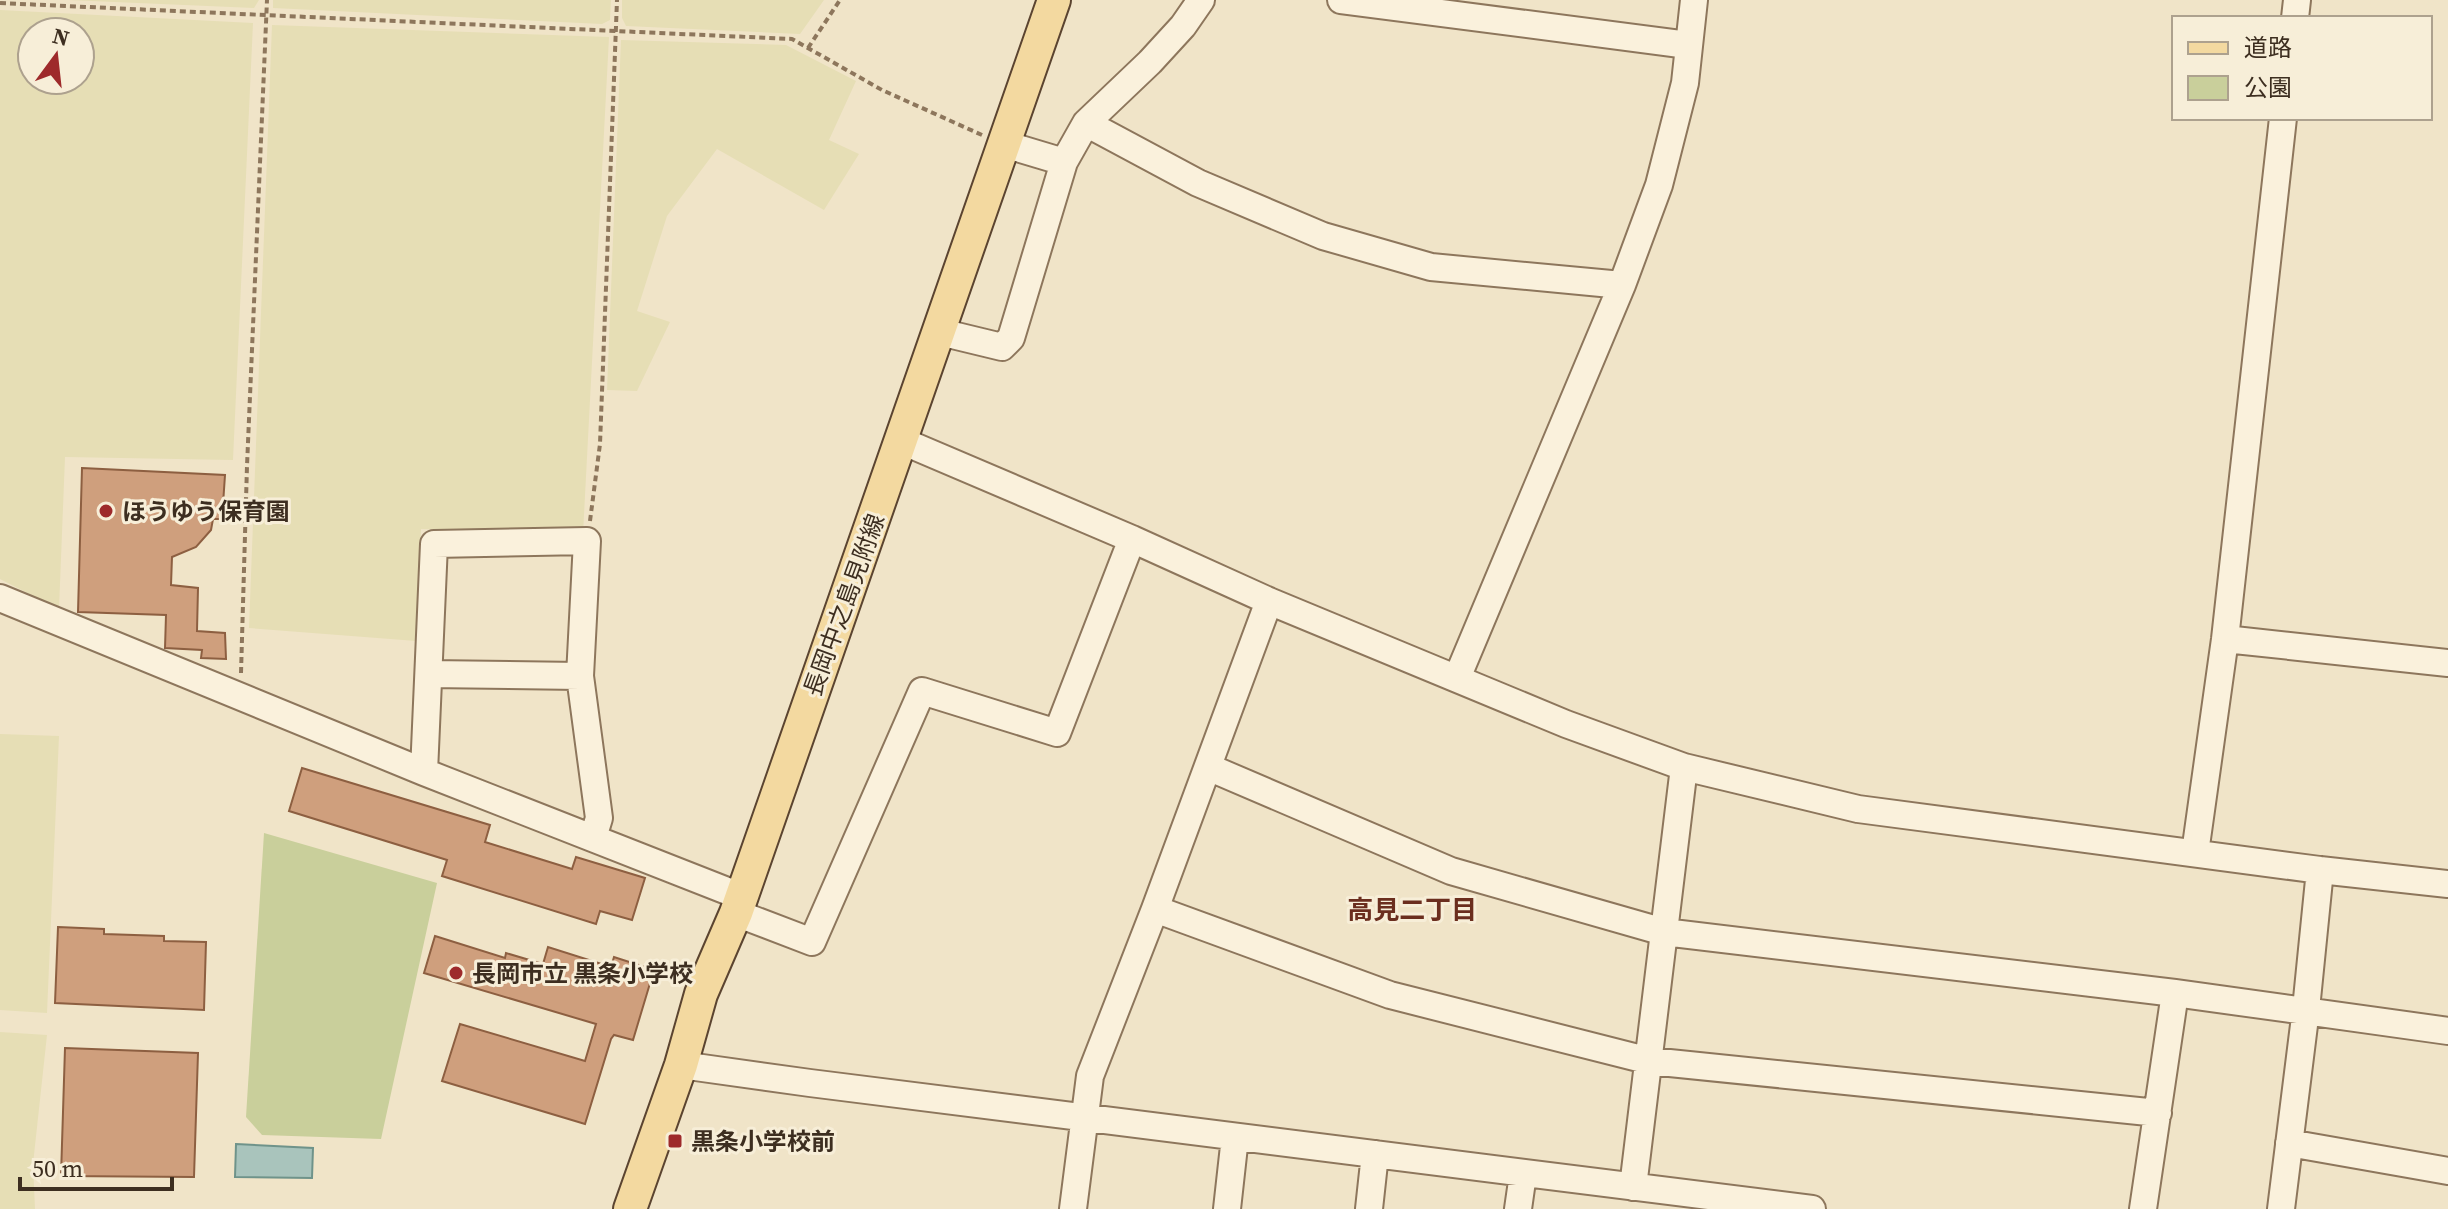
<svg xmlns="http://www.w3.org/2000/svg" width="2448" height="1209" viewBox="0 0 2448 1209" font-family="'Source Serif 4','Noto Sans JP',serif">
  <rect width="100%" height="100%" fill="#f0e4c8"/>
  <path fill="#e6deb5" fill-rule="evenodd" d="M68,0h191l-5,8z
    M273,0h338l-1,20 -8,4 -329,-16z
    M622,0h202l-24,34 -174,-8 -4,-8z
    M0,10l253,13 -20,437 -168,-3 -6,152 -59,-30zM32,32h48v48h-48z
    M272,25l337,12 -26,497 -162,-5 -5,112 -167,-13z
    M621,40l165,5 70,36 -27,59 30,14 -35,56 -107,-61 -50,67 -30,95 33,11 -33,69 -30,-1z
    M0,734l59,2 -12,277 -47,-3z
    M0,1032l47,3 -14,129 2,45h-35z"/>
  <path fill="#c9cf9b" d="M264,833l173,50 -56,256 -119,-4 -16,-18z"/>
  <path fill="#a9c4bc" stroke="#6f938a" stroke-width="2" d="M236,1144l77,4 -1,30 -77,-1z"/>
  <path fill="#cf9f7d" stroke="#8d5f41" stroke-width="2" d="M82,468l143,7 -3,44h-9l-2,11 -15,17 -24,10 -1,28 27,3 -1,43 28,2 1,26 -25,-1 1,-8 -37,-2 1,-33 -88,-3z
    M302,768l188,57 -5,17 87,27 4,-12 69,21 -13,42 -32,-9 -4,13 -154,-48 5,-16 -158,-49z
    M58,927l46,2v5l60,2v5l42,1 -2,68 -149,-7z
    M435,936l70,22 1,-5 37,11 5,-17 63,20 3,-10 40,13 -21,70 -19,-5 -3,4 -26,85 -143,-43 18,-57 125,37 11,-37 -172,-51z
    M65,1048l133,5 -4,124 -133,-1z"/>
  <g fill="none" stroke-linecap="round" stroke-linejoin="round">
    <g stroke="#8d765c" stroke-width="30">
      <path id="minor" d="M1341,0l347,45
        M2295,18l2,-18
        M1086,123l112,60 125,53 108,31 191,18
        M1004,144l60,18
        M940,332l62,15 9,-9 53,-176 22,-39 64,-61 33,-36 18,-26
        M902,441l230,98 137,62 297,123 118,43 174,42 462,61 128,14
        M0,598l424,174 316,124
        M2225,639l223,24
        M429,674l151,2
        M1457,678l165,-393 37,-100 26,-102 9,-83
        M1208,767l243,104 213,61 511,61 273,38
        M424,772l10,-228 153,-3 -7,135 19,142 -6,20
        M2195,853l30,-214 58,-521
        M1155,909l235,86 260,66 508,52
        M736,913l76,29 110,-251 135,42 75,-194
        M681,1065l129,18 1002,126
        M2289,1143l159,28
        M1633,1187l51,-420
        M1073,1209l17,-133 65,-167 114,-308
        M1227,1209l8,-72
        M1369,1209l6,-55
        M1518,1209l5,-35
        M2143,1209l32,-216
        M2281,1209l25,-200 14,-139"/>
    </g>
    <g stroke="#5b4430" stroke-width="36">
      <path id="major" d="M630,1209l51,-144 20,-71 35,-81 318,-913"/>
    </g>
    <path stroke="#8d765c" stroke-width="4" stroke-dasharray="6 4" stroke-linecap="butt" d="M0,3l792,36 90,51 100,45
      M808,48l32,-48
      M590,521l10,-77 17,-444
      M241,673l6,-207 20,-466"/>
    <use href="#minor" stroke="#faf1dc" stroke-width="26"/>
    <use href="#major" stroke="#f3d9a0" stroke-width="32"/>
  </g>
  <g fill="#9e2a2b" stroke="#f7eed8" stroke-width="3">
    <circle cx="106" cy="511" r="8"/>
    <circle cx="456" cy="973" r="8"/>
    <rect x="667" y="1133" width="16" height="16" rx="4"/>
  </g>
  <g text-anchor="middle" dominant-baseline="central" stroke-width="6" stroke-linejoin="round" paint-order="stroke">
    <g font-size="24" font-weight="bold" fill="#3d2e20" stroke="#f7eed8" text-anchor="start">
      <text x="122" y="511">ほうゆう保育園</text>
      <text x="472" y="973">長岡市立 黒条小学校</text>
      <text x="691" y="1141">黒条小学校前</text>
    </g>
    <g font-size="24" fill="#3d2e20" stroke="#f7eed8">
      <text transform="translate(844 605) rotate(-70)">長岡中之島見附線</text>
    </g>
    <g font-size="26" font-weight="bold" fill="#6b2e1e" stroke="#f7eed8">
      <text x="1412" y="910">高見二丁目</text>
    </g>
  </g>
  <rect x="2172" y="16" width="260" height="104" fill="#f7eed8" stroke="#ada18e" stroke-width="2"/>
  <rect x="2188" y="42" width="40" height="12" fill="#f3d9a0" stroke="#ada18e" stroke-width="2"/>
  <text x="2244" y="56" font-size="24" fill="#3d2e20">道路</text>
  <rect x="2188" y="76" width="40" height="24" fill="#c9cf9b" stroke="#ada18e" stroke-width="2"/>
  <text x="2244" y="96" font-size="24" fill="#3d2e20">公園</text>
  <g transform="translate(56 56) rotate(15)"><circle r="38" fill="#f7eed8" stroke="#ada18e" stroke-width="2"/>
  <path d="M0-6L14 30L0 20L-14 30Z" fill="#9e2a2b"/>
  <text y="-12" font-size="22" font-weight="bold" text-anchor="middle" fill="#3d2e20">N</text>
  </g>
  <path d="M20 1177v12h152v-12" fill="none" stroke="#3d2e20" stroke-width="4"/>
  <text x="32" y="1177" font-size="24" fill="#3d2e20" stroke="#f7eed8" stroke-width="6" paint-order="stroke">50 m</text>
</svg>
